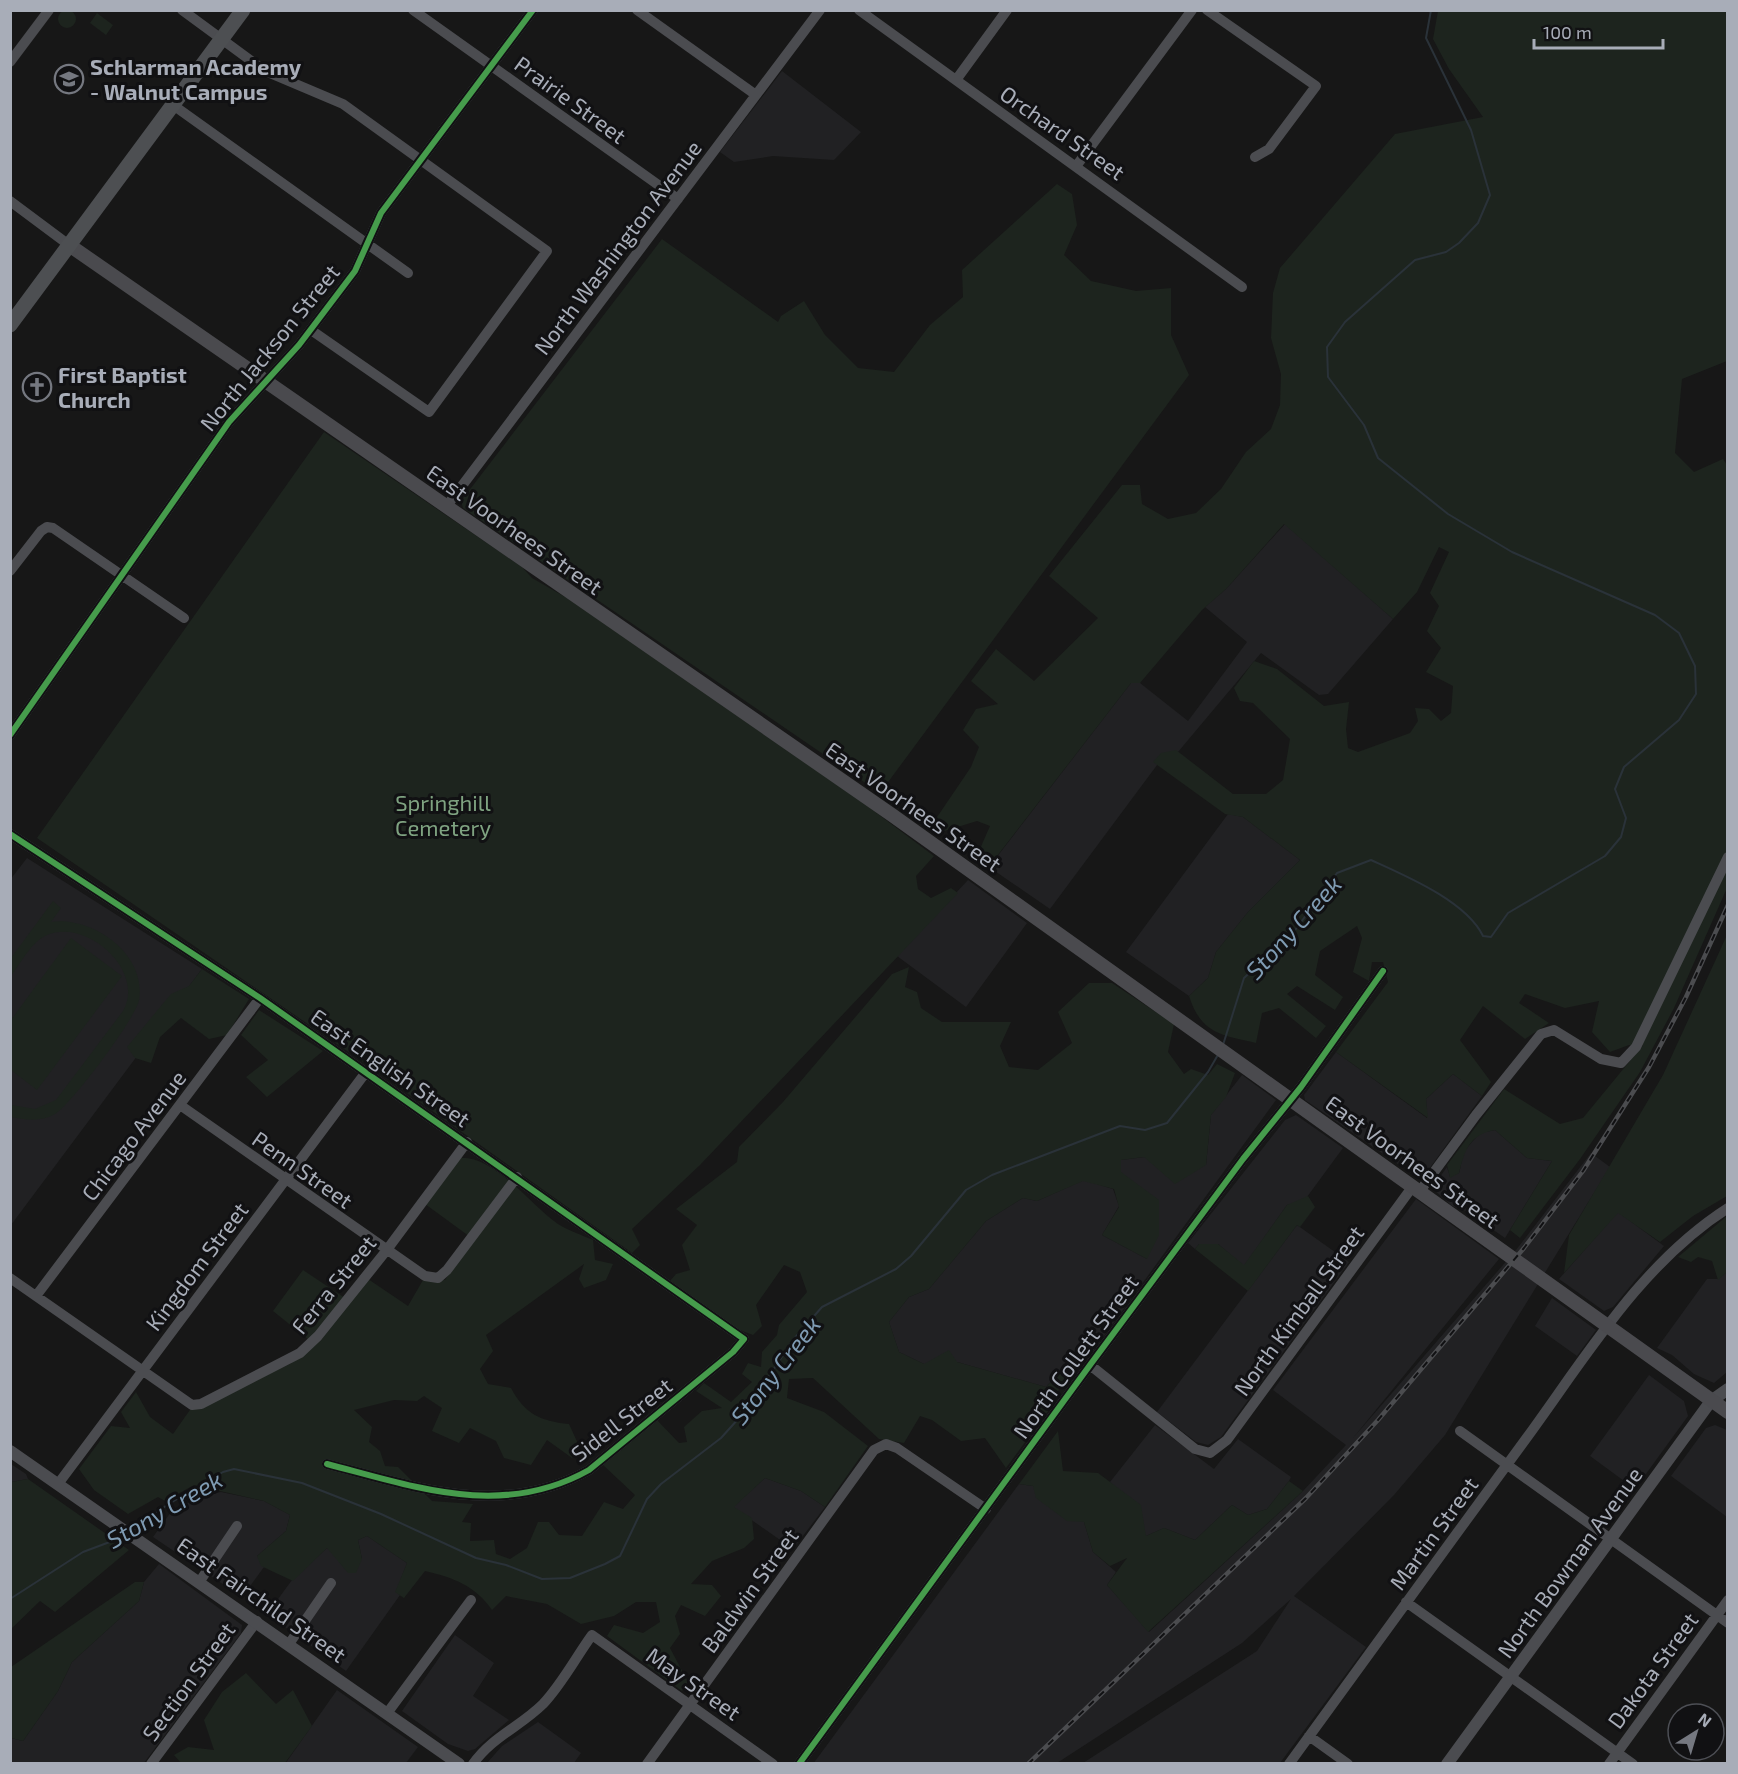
<svg xmlns="http://www.w3.org/2000/svg" width="1738" height="1774" viewBox="0 0 1738 1774" font-family="'Exo 2',sans-serif">
  <rect width="100%" height="100%" fill="#171717"/>
  <path fill="#212123" d="M782,71l79,61 -27,28 -61,-4 -39,6 -14,-10z
    M1285,524l108,95 -65,75 -9,1 -58,-42 -83,99 -12,1 -116,156 -61,-42 142,-184h9l48,38 59,-79 -42,-35 21,-18z
    M1228,814l15,3 57,43 -52,52 -32,40 -8,26 -19,18 -63,-44z
    M27,858l175,111 -191,256 -1,-345z
    M968,880l59,43 -61,84 -69,-51z
    M1336,1052l91,66 -1,-19 27,-25 29,22 -61,84 -116,-80 -1,-5z
    M1242,1075l34,25 -191,262 -6,-10 -33,35 -89,-25 -33,2 -25,-12 -10,-30 20,-25 20,-8 57,-68 37,-23 14,3 47,-21 29,9 6,17 -17,29 45,24 -26,-87v-12l23,-3 62,8 5,-50z
    M1296,1115l47,33 -39,53 -17,4 -43,61 -26,-22h-19l-4,5 -7,-6 97,-123z
    M1495,1130l32,28 25,3 -47,77 -39,-27 -14,-5 -20,-18 15,-21 3,10 9,-4 5,-22 16,-18z
    M1591,1153l19,14 -165,268 -51,60 -100,101 72,51 -86,116h-197l174,-112 34,-52 -49,44 -185,120 -244,1 206,-280 14,2 51,36 9,30 23,20 -9,13 42,47 154,-141 43,-46 -73,-55 143,-191 83,60 -146,179 163,-188z
    M1618,1212l46,34 -51,61 -9,4 -45,-32z
    M1297,1225l52,37 -128,175 -13,8 -12,-3 -39,-30z
    M1727,1272v100l-13,11 -20,-9 -22,-19 -15,-7 50,-69h11z
    M1552,1298l44,32 -19,26 -42,-30z
    M1649,1375l35,26 4,15 -53,73 -45,-33z
    M1155,1425l59,44 24,-30 53,38 -2,4 -22,28 -19,6 -16,-10 -37,35 -31,-12 -18,8 -36,-54z
    M1715,1425l12,5v87l-56,-41 35,-48z
    M11,1464l15,10 2,5 -17,3z
    M765,1478l36,13 24,16 -32,42 -60,-42z
    M221,1492l43,9 26,14 -4,16 -29,25 7,11 -22,30 -89,-60 18,-25 29,-16z
    M367,1536l40,27 -11,29 4,3 -54,76 -79,-57 25,-34 35,-32 35,11 -4,-19z
    M159,1564l83,61 -1,8 -97,130 -133,1v-26l12,3 35,-50 14,-29 67,-61 5,-19z
    M455,1635l39,28 -21,33 36,24 -34,29 -7,2 -20,-7 -46,-33z
    M337,1690l81,57 -12,16 -121,1z
    M538,1722l43,31 -7,10h-87l15,-17z"/>
  <path fill="#1d241e" d="M58 19a9 9 0 1 1 18 0a9 9 0 1 1-18 0Z
    M1438,11h289v350l-45,18 -7,74 19,19 29,-13 4,6v423l-53,120 -34,64 -60,87 -60,79 -10,-8 42,-69 -25,-3 -32,-28c-26,5 -30,20 -36,43l-9,5 -3,-13 57,-76 56,35 23,-6 60,-73h-14l-19,7 -18,-20 7,-31 -34,7 -40,-14 -6,9 30,20 -24,16 -42,-33 -23,34 31,42 -9,14 -29,-22 -27,25 2,19 -92,-66 52,-70 -5,-20h-11l-3,19 -16,-9 9,-34 -5,-12 -37,25 -5,24 28,22 -8,13 -38,-24 -10,8 39,32 -10,12 -37,-30 -17,5 -6,30c-34,-8 -55,-9 -67,-47l19,-18 8,-26 32,-40 52,-52 -57,-43 -18,-3 -72,-52 8,-9 15,-3 57,44h33l17,-14 7,-41 -37,-36 -13,-2 -6,-13 20,-27 23,8 47,37 25,-4 -3,27 2,19 10,4 52,-19 8,-12 -3,-13 14,1 12,12 10,-8 2,-27 -27,-14 15,-24 -14,-17 12,-25 -9,-13 19,-41 -10,-5 -22,45 -24,27 -109,-95 -58,65 -24,21 -62,73h-9l-137,177 -11,2 -4,-11 11,-25 -13,-5 -36,11 -10,-6 40,-59 8,-20 -16,-17 13,-21 22,-5 -27,-23 25,-32 38,32 64,-63 -49,-42 73,-91h18l2,19 26,15 28,-6 25,-24 25,-37 25,-23 9,-24 1,-31 -10,-36 2,-45 7,-25 115,-134 88,-17 -34,-48 -16,-30z
    M97,13l16,12 -7,10 -16,-12z
    M1057,184l15,10 5,31 -13,30 27,26 45,10 35,-3v47l18,40 -309,418 -417,-285 -2,-7 201,-262 116,83 3,-6 23,-15 21,34 33,33 36,4 36,-47 33,-28 -1,-27z
    M324,432l198,135 10,11 35,20 303,210 64,48 -18,20 2,13 13,9 20,-10 7,5 -258,272 -68,64 8,16 -8,8 -263,-187 -332,-228z
    M53,901l8,7 -10,14c41,-6 96,32 88,78 -3,18 -68,105 -84,114 -14,8 -29,6 -44,3v-12l24,4 21,-9 67,-89c23,-40 -36,-93 -76,-76 -16,7 -26,28 -36,41v-18z
    M1727,935v261l-34,20 -33,26 -42,-29 -54,60 5,-38 94,-160z
    M71,938l51,38 -85,114 -26,-20v-50z
    M909,967l-4,20 12,5 4,16 21,14h69l-11,24 9,21 29,3 34,-27 -14,-31 31,-29h23l62,41 -6,28 16,22 7,-5 17,6 9,-11 18,9 -9,24 -15,18 -5,50 -31,19 -31,-27 -23,3v12l38,28v35l-12,24 -45,-24 17,-28 -5,-18 -31,-8 -46,20 -14,-3 -37,23 -57,68 -20,8 -20,25 10,30 25,12 25,-14 8,12 89,25 34,-36 5,11 -25,24 -6,17 -48,65 -21,-30 -24,3 -29,-21 -12,-4 -16,27 -25,-4 -66,-61 -24,1 -2,19 37,14 44,34 -43,61 -24,-16 -36,-13 -31,29 18,11 2,21 -10,9 -32,13 -21,23 21,1 9,11 -16,20 -24,-11 -6,11 5,18 -10,14 18,34 -6,9 -75,-55 7,-11 29,8 17,-11 -4,-20h-20l-22,14 -33,8 -34,-20 -41,-8 -14,14c-16,-24 -40,-33 -67,-39l-21,27 -9,-6 12,-29 -40,-27 -9,4 4,19 -6,14h-8l-21,-25 -34,33 -32,-15 -4,-10 29,-25 4,-16 -26,-14 -70,-16 -29,16 -7,-4 -30,17 -34,-24 -15,-21 32,-43 19,2 -9,-16 15,-20 14,25 23,17 19,-27 98,-43 24,-20 -41,-33 30,-41 42,28 23,-19 40,27 15,-26h22l28,-41 -48,-35 33,-46c36,-4 72,47 100,66 11,7 24,11 35,16l2,20 18,4 -7,16 -22,8 -5,-9 5,-15 -98,71 7,16 -13,18 8,15 23,4c14,26 29,33 58,36l11,24 -8,10 -25,-18 -16,25 -27,-7 -8,-17 -26,-13 -11,15 -27,-12 10,-23 -18,-12 -7,5 -23,-1 -40,10 18,17 -3,15 11,9 5,15 13,1 34,34 41,3 -11,18 9,1 -1,18 24,-1 2,14 14,5 17,-11 11,-26h11l10,13 23,1 22,-34 19,7 12,-14 -33,-31 54,-45 23,24 8,-1 -3,-15 18,-16 20,-3 -26,-17 8,-8 27,19 21,-20 -10,-8 6,-11 13,4 1,-15 15,-17 2,-10 28,-33 -7,-20 -16,-7 -28,40 6,21 -9,9 -16,-6 -67,-48 6,-7 14,-4 -8,-25 15,-20 -21,-16 61,-47 2,-15 44,-45 109,-128z
    M202,969l47,30 -22,36 -18,4 -28,-21 -21,19 -9,26 -16,-5 -8,-11 44,-53 18,-8z
    M259,1010l64,41 -56,46 -21,-20 22,-17 -27,-25z
    M1308,1196l7,11 -15,20 -3,-2 -49,66 -53,-42 4,-5h19l26,21 43,-60z
    M1727,1216v56l-9,8 -6,-19 -14,-4 -7,5 -13,-5z
    M1058,1431l5,40 35,2 43,32 5,31 18,-8 31,12 37,-35 16,10 19,-6 22,-28 14,10 -155,141 -41,-47 20,-27 -17,8 -17,-14 -9,-30 -17,-1 -31,-23 -3,-12 -14,-2z
    M28,1479l101,71 -74,62 -15,-11 -29,28v-147z
    M135,1582h9l-5,19 -67,61 -14,29 -35,50 -12,-3v-71z
    M246,1673l30,31 17,-14 19,36 -27,37h-104l-7,-8 14,-8 26,3 -10,-30 18,-28z"/>
  <g fill="none" stroke-linecap="round" stroke-linejoin="round">
    <path stroke="#2a3239" stroke-width="2" d="M1223,1045l21,-67 49,-45 44,-60 34,-13c35,16 95,41 112,76l8,1 17,-24 97,-57 16,-19 5,-19 -11,-29 9,-22 55,-47 17,-26 -1,-28 -16,-33 -24,-18 -143,-63 -64,-38 -70,-56 -14,-33 -36,-48 -1,-30 18,-25 70,-62 31,-8 13,-9 19,-20 12,-28 -19,-65 -45,-92 5,-28
      M133,1531l34,-26 56,-33 11,-3 68,14 79,31 95,44 30,7 36,14 28,-1 35,-14 15,-8 27,-57 14,-15 60,-46 27,-30 45,-68 29,-33 74,-38 15,-13 55,-66 26,-15 128,-49 25,4 22,-7 41,-51 11,-19
      M10,1599l73,-47 40,-15"/>
    <path stroke="#4b4c50" stroke-width="10" d="M182,10l83,61 78,33 204,147 -118,161 -118,-82
      M413,10l265,189
      M637,10l119,85
      M859,10l383,277
      M1207,10l109,76 -47,63 -14,8
      M10,62l39,-52
      M956,80l51,-70
      M173,105l235,168
      M1077,165l115,-155
      M10,201l59,44
      M446,507l374,-497
      M10,571l31,-40 6,-4 6,1 131,90
      M10,735l219,-313 70,-77 56,-74 26,-58 152,-203
      M10,834l250,164 484,341 -11,13 -144,118c-87,49 -173,17 -262,-6
      M180,1105l245,171 13,2 9,-8 70,-93
      M1420,1191l56,-76 65,-81 13,-4 47,29 20,4 15,-16 92,-190
      M10,1278l182,127 9,-1 99,-51 18,-17 68,-85 81,-109
      M36,1296l224,-298
      M1090,1365l105,84 15,4 17,-13 186,-254
      M1460,1431l268,192
      M58,1484l308,-412
      M200,1581l37,-55
      M1406,1602l227,162
      M289,1644l42,-61
      M388,1712l83,-112
      M1309,1736l39,28
      M151,1764l106,-143
      M473,1764c19,-27 48,-38 70,-60 19,-20 33,-47 49,-69l181,129
      M647,1764l227,-314 12,-6 11,4 89,61
      M799,1764l291,-399 153,-206 58,-72 82,-116
      M1289,1764c80,-110 159,-219 239,-328 59,-81 114,-173 200,-228
      M1609,1764l119,-164"/>
    <path stroke="#4b4c50" stroke-width="12" d="M10,1451l449,313
      M1447,1764l264,-363 17,-12"/>
    <path stroke="#4a4a4e" stroke-width="14" d="M69,245l823,570 836,597"/>
    <path stroke="#4d4f52" stroke-width="15" d="M10,325l233,-315"/>
    <g stroke="#4b4c4f" stroke-width="4.5">
      <path id="rail" d="M1028,1764l278,-266 72,-78 146,-172 59,-77 66,-104 37,-70 42,-92"/>
    </g>
    <use href="#rail" stroke="#111113" stroke-width="2" stroke-dasharray="7" stroke-linecap="butt"/>
    <g stroke="#111113" stroke-width="10">
      <path id="cycleway" d="M10,735l219,-313 70,-77 56,-74 26,-58 152,-203
        M10,834l250,164 484,341 -11,13 -144,118c-87,49 -173,17 -262,-6
        M799,1764l291,-399 153,-206 58,-72 82,-116"/>
    </g>
    <use href="#cycleway" stroke="#469c4c" stroke-width="6"/>
  </g>
  <defs>
    <g id="school-ring" transform="scale(1.5)"><circle r="9.5" fill="#111113" stroke="#757880" stroke-width="1.5"/><path d="M0-5L7-2L0 1L-7-2ZM-4 1L0 2.5L4 1V4Q0 6-4 4Z" fill="#757880"/></g>
    <g id="church-ring" transform="scale(1.5)"><circle r="9.5" fill="#111113" stroke="#757880" stroke-width="1.5"/><path d="M-1.2-6h2.4v3.5h3.3v2.4h-3.3V6h-2.4V-.1h-3.3v-2.4h3.3Z" fill="#757880"/></g>
  </defs>
  <g fill-rule="evenodd">
    <use href="#school-ring" x="69" y="79"/>
    <use href="#church-ring" x="37" y="387"/>
  </g>
  <g text-anchor="middle" dominant-baseline="central" stroke-width="6" stroke-linejoin="round" paint-order="stroke">
    <g font-size="22" font-weight="bold" fill="#a8adb8" stroke="#111113" text-anchor="start">
      <text x="90" y="66">Schlarman Academy<tspan x="90" dy="25">- Walnut Campus</tspan></text>
      <text x="58" y="374">First Baptist<tspan x="58" dy="25">Church</tspan></text>
    </g>
    <g font-size="22" fill="#a8adb8" stroke="#111113">
      <text transform="translate(571 99) rotate(36)">Prairie Street</text>
      <text transform="translate(1063 132) rotate(35)">Orchard Street</text>
      <text transform="translate(617 247) rotate(-53)">North Washington Avenue</text>
      <text transform="translate(269 347) rotate(-51)">North Jackson Street</text>
      <text transform="translate(515 529) rotate(35)">East Voorhees Street</text>
      <text transform="translate(914 806) rotate(35)">East Voorhees Street</text>
      <text transform="translate(391 1067) rotate(35)">East English Street</text>
      <text transform="translate(133 1135) rotate(-53)">Chicago Avenue</text>
      <text transform="translate(1413 1161) rotate(36)">East Voorhees Street</text>
      <text transform="translate(303 1169) rotate(35)">Penn Street</text>
      <text transform="translate(196 1266) rotate(-53)">Kingdom Street</text>
      <text transform="translate(333 1284) rotate(-51)">Ferra Street</text>
      <text transform="translate(1298 1310) rotate(-54)">North Kimball Street</text>
      <text transform="translate(1075 1356) rotate(-54)">North Collett Street</text>
      <text transform="translate(621 1419) rotate(-38)">Sidell Street</text>
      <text transform="translate(1433 1533) rotate(-54)">Martin Street</text>
      <text transform="translate(1569 1562) rotate(-54)">North Bowman Avenue</text>
      <text transform="translate(749 1590) rotate(-54)">Baldwin Street</text>
      <text transform="translate(262 1599) rotate(35)">East Fairchild Street</text>
      <text transform="translate(1652 1670) rotate(-54)">Dakota Street</text>
      <text transform="translate(188 1681) rotate(-54)">Section Street</text>
      <text transform="translate(694 1683) rotate(35)">May Street</text>
    </g>
    <g font-size="22" fill="#7fa381" stroke="#111113">
      <text x="443" y="802">Springhill<tspan x="443" dy="25">Cemetery</tspan></text>
    </g>
    <g font-size="24" font-style="italic" fill="#7f9bb3" stroke="#111113">
      <text transform="translate(1293 927) rotate(-48)">Stony Creek</text>
      <text transform="translate(775 1370) rotate(-52)">Stony Creek</text>
      <text transform="translate(164 1509) rotate(-30)">Stony Creek</text>
    </g>
  </g>
  <rect width="1738" height="1774" fill="none" stroke="#a8adb8" stroke-width="24"/>
  <g transform="translate(1696 1732) rotate(37)"><circle r="28" fill="#111113" stroke="#4d4f55" stroke-width="1.5"/>
  <path d="M0-4.5L10 22L0 15L-10 22Z" fill="#757880"/>
  <text y="-9" font-size="16" font-weight="bold" text-anchor="middle" fill="#a8adb8">N</text>
  </g>
  <path d="M1534 39v9h129v-9" fill="none" stroke="#a8adb8" stroke-width="3"/>
  <text x="1543" y="39" font-size="18" fill="#a8adb8" stroke="#111113" stroke-width="4.5" paint-order="stroke">100 m</text>
</svg>
